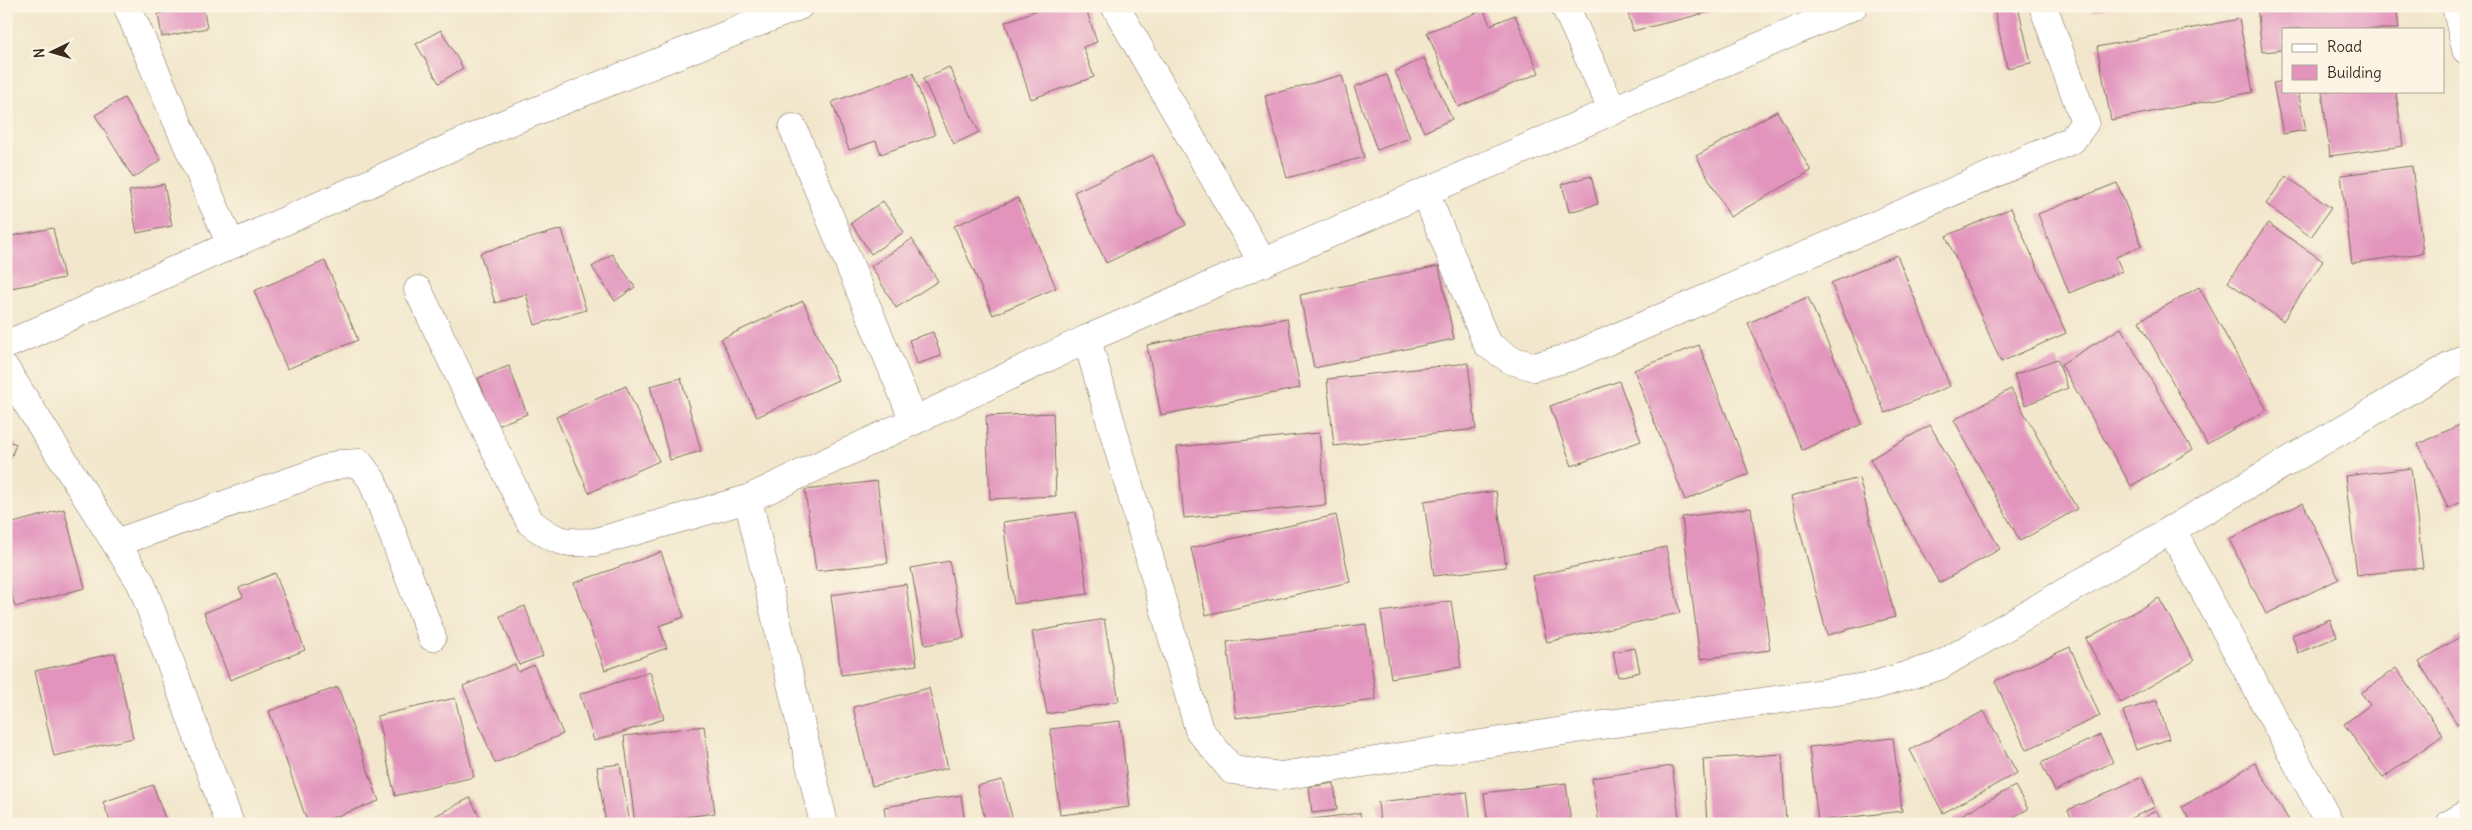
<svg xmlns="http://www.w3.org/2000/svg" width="2472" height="830" viewBox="0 0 2472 830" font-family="Delius,sans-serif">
  <rect width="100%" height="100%" fill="#fcf5e5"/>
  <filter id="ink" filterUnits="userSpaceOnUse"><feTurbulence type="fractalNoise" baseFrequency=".02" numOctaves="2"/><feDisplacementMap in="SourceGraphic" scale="10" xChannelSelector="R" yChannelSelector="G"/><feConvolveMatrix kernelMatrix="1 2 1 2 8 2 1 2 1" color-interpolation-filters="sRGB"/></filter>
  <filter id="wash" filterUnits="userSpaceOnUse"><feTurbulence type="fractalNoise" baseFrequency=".0096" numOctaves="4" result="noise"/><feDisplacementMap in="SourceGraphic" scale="20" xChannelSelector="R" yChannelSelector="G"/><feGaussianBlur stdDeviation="1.12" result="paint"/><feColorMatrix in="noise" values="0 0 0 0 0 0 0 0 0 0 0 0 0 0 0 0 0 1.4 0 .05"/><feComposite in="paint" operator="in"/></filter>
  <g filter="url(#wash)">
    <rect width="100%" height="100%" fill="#f2e7cc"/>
    <g id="blocks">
      <path fill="#e294bd" d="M194,6h9l4,22 -45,9 -4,-23z
        M1048,6h37l12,36 -14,5 11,30 -63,22 -26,-77z
        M1626,6h87l1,5 -81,20z
        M2002,6h16l13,57 -24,5 -13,-60z
        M2092,6h19v1l-18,4z
        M2257,6h139l3,23h-116v21l-21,2z
        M1484,10l6,15 25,-10 24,58 -81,34 -31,-75z
        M2239,19l14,73 -142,28 -14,-73z
        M441,30l22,38 -24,15 -23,-39z
        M1424,58l28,61 -28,13 -29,-60z
        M949,67l30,65 -25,12 -31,-65z
        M913,73l22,62 -54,19 -5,-13 -27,9 -17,-48z
        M1342,75l22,82 -77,21 -22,-82z
        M1387,75l23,63 -33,12 -23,-63z
        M2283,81v10h15l8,39 -23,4 -10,-51z
        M2322,91h74l7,55 -73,10z
        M124,98l37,62 -28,18 -38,-63z
        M1777,111l34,60 -81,46 -34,-61z
        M1153,155l33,70 -80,38 -32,-71z
        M2412,166l11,87 -71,10 -11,-88z
        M1591,176l7,28 -29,8 -7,-28z
        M2286,176l45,32 -20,29 -45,-33z
        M2117,183l25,63 -26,11 6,14 -53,22 -31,-79z
        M164,184l8,42 -35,7 -8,-42z
        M1018,198l38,90 -63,27 -39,-89z
        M883,201l21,31 -33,22 -20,-31z
        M2011,208l55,125 -65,29 -55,-126z
        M2268,223l55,38 -40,60 -55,-39z
        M53,228l11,50 -53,10 -5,-23v-28z
        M562,229l24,81 -51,15 -9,-31 -31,9 -15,-50z
        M912,239l26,42 -42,27 -25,-42z
        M612,254l23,33 -20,14 -23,-34z
        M1897,255l53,131 -65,27 -54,-130z
        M325,261l33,79 -71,29 -33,-78z
        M1439,266l15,73 -140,29 -14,-73z
        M2199,287l68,123 -60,34 -68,-123z
        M1808,297l54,127 -60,26 -54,-127z
        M803,301l35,79 -81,37 -36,-78z
        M1287,318l13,70 -139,27 -14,-70z
        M2121,328l71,122 -61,36 -70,-122z
        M933,332l8,24 -24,8 -8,-24z
        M1699,345l50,129 -64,26 -51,-130z
        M2057,359l11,29 -43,17 -11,-30z
        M1468,363l8,66 -142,17 -7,-67z
        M509,366l18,48 -31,12 -18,-48z
        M681,378l20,73 -31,9 -20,-74z
        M1619,381l22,60 -69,25 -22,-60z
        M626,386l33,75 -70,32 -33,-76z
        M2011,389l66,120 -57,32 -66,-121z
        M1053,413l3,83 -66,3 -4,-83z
        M2466,422v78l-18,8 -30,-64z
        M1930,425l70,124 -61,34 -69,-124z
        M1319,433l7,72 -142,13 -7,-71z
        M6,440l10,4 -10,27z
        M2411,468l12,100 -66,7 -12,-99z
        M1859,478l36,139 -68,18 -36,-139z
        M877,481l11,82 -72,8 -11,-81z
        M1496,491l10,76 -72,9 -10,-75z
        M2303,503l36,76 -73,35 -37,-75z
        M1751,508l19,142 -70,9 -18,-142z
        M64,509l21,79 -70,19 -9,-32v-50z
        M1076,512l12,82 -74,10 -11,-82z
        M1336,515l14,67 -144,33 -15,-67z
        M1666,547l14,66 -133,29 -15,-66z
        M661,552l23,65 -25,9 8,22 -62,22 -31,-87z
        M949,561l15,77 -39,7 -14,-77z
        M275,573l30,77 -75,30 -26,-67 39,-16 -4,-9z
        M906,584l11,81 -76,10 -10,-80z
        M2159,598l35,63 -73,42 -35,-64z
        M1451,601l10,66 -70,11 -10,-66z
        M525,606l18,50 -24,9 -19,-49z
        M1104,619l15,82 -72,13 -15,-82z
        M2330,619l7,18 -39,16 -6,-18z
        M1366,624l10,76 -140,18 -9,-76z
        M2466,633v86l-9,5 -38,-62z
        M2070,647l30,69 -74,34 -31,-69z
        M1635,648l5,24 -22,5 -5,-25z
        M115,653l18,85 -79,18 -19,-85z
        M515,664l3,8 16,-7 29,69 -68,29 -32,-77z
        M2396,668l47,67 -60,43 -39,-54 26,-19 -9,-12z
        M650,672l14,47 -70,22 -14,-47z
        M338,687l41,114 -64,23h-7l-39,-113z
        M929,688l19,80 -76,18 -19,-79z
        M455,698l19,79 -79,19 -18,-80z
        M2157,700l12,39 -33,11 -13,-39z
        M1984,711l33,62 -74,40 -33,-63z
        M1120,721l10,86 -70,8 -10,-86z
        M704,726l11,87 -80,11 -11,-88z
        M2100,735l13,27 -58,29 -14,-28z
        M1893,738l9,73 -84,10 -9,-74z
        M1782,754l4,70h-79l-4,-65z
        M2255,763l36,61h-99l-10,-17z
        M620,764l10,60h-24l-9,-57z
        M1672,766l8,58h-81l-7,-46z
        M2142,777l13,30 -37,17h-44l-6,-14z
        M1002,780l12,44h-28l-9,-38z
        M1334,783l3,27 -25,3 -3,-26z
        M1566,783l5,41h-83l-4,-31z
        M153,785l14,39h-56l-8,-22z
        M2015,786l13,23 -27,15h-47l-2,-4z
        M1467,792l4,32h-91l-2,-22z
        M961,795l4,29h-79l-2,-17z
        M470,798l13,26h-64z
        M2156,810l9,14h-31z
        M1360,813l2,11h-81v-1z"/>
    </g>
  </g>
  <g filter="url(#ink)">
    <use href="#blocks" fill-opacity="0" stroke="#7b6c5b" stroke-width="1"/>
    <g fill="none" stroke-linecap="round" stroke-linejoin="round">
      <g stroke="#7b6c5b" stroke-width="29">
        <path id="minor" d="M127,6l104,239
          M1115,6l148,257
          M1565,6l48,105
          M2456,6l10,44
          M793,128l121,293
          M1425,192l62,152 24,16 23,7 37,-10 501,-217 13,-18 -42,-116
          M418,290l112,232c25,20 34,22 66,20l152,-43 339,-160 766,-333
          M1087,339l112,391 33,40 49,6 314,-50 277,-40 67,-20 527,-309
          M6,345l495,-220 298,-119
          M6,370l135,213 89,241
          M748,499l76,325
          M2171,529l159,295
          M116,543l224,-79 19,-1 13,17 60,157
          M2450,824l16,-9"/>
      </g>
      <use href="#minor" stroke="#fff" stroke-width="28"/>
    </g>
  </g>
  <rect width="2472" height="830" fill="none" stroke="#fcf5e5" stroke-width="25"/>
  <rect x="2282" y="28" width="162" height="65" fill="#fcf5e5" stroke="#afa495"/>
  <rect x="2292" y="44" width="25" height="8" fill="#ffffff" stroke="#afa495"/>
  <text x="2327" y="52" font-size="15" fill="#3b2a1e">Road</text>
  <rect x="2292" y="65" width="25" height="15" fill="#e294bd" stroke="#afa495"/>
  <text x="2327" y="78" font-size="15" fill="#3b2a1e">Building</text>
  <g transform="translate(52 52) rotate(265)" stroke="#fcf5e5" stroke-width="4" paint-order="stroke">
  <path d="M0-4L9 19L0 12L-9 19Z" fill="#3b2a1e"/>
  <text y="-8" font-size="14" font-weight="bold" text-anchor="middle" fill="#3b2a1e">N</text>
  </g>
</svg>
